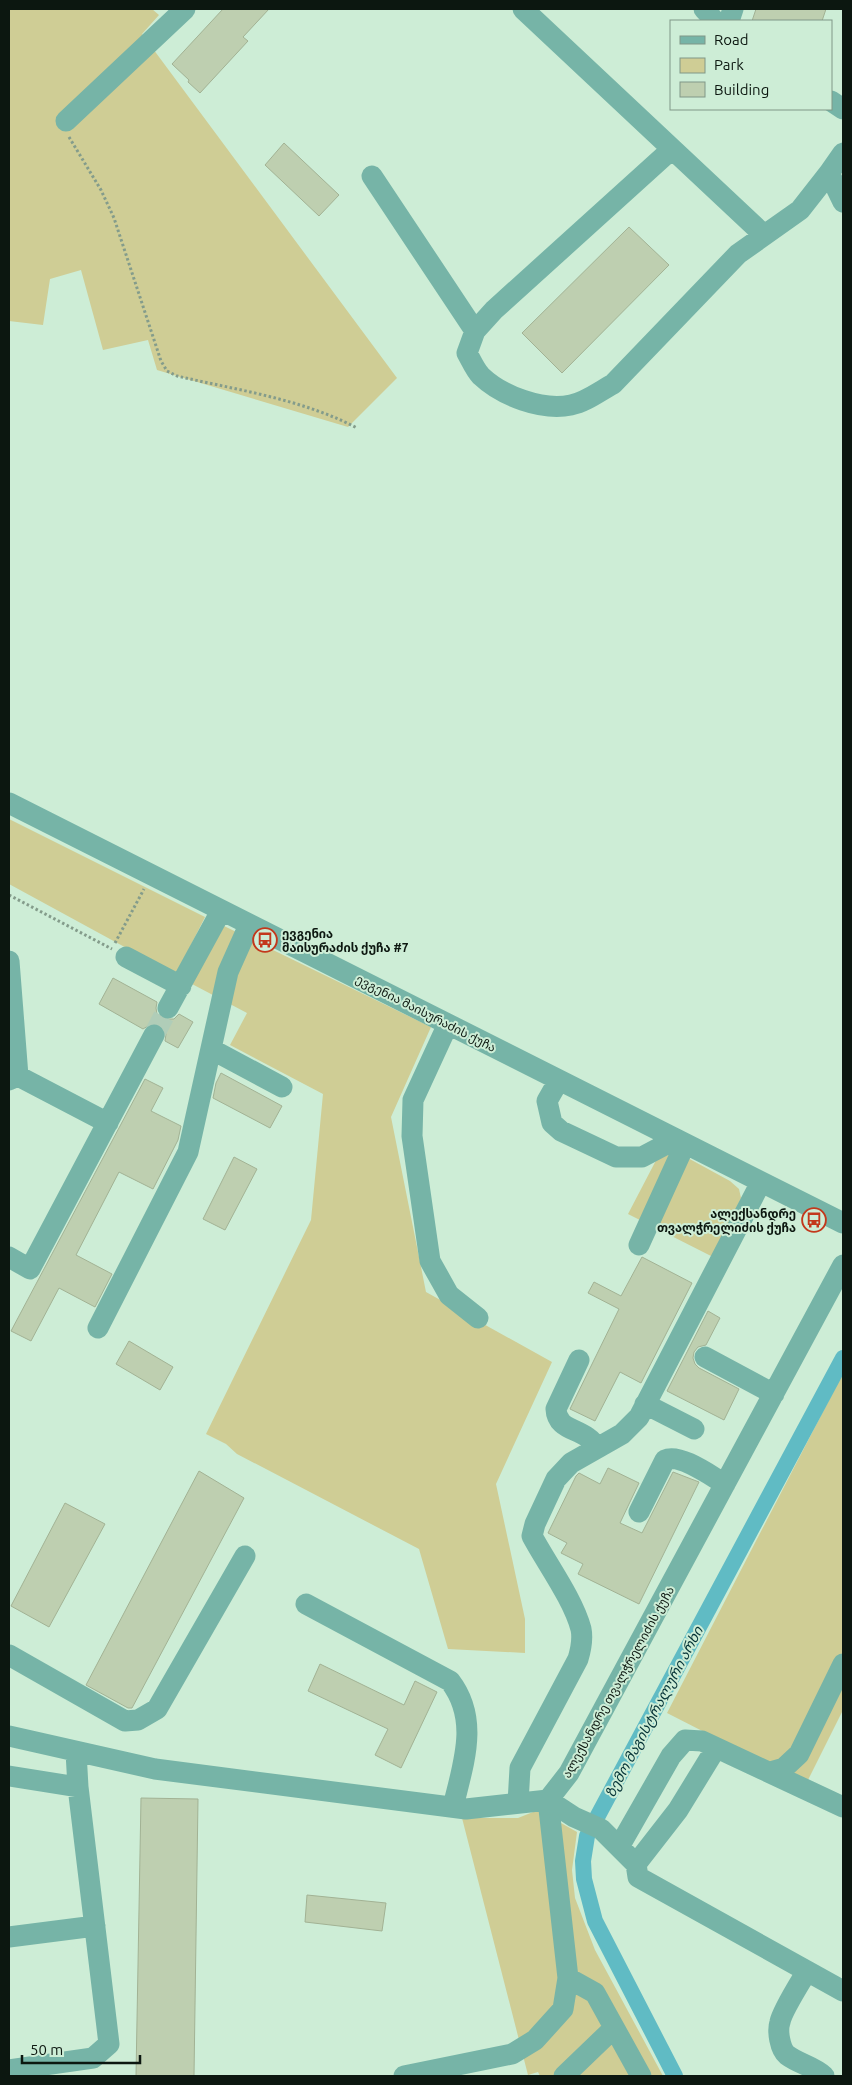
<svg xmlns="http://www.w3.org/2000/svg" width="852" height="2085" viewBox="0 0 852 2085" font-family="Ubuntu,'Noto Sans Georgian',sans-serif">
  <rect width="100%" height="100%" fill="#cdedd6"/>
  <path fill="#cfcd95" d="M9,9h143l7,6 -17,19 255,344 -49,49 -191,-57 -9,-30 -45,10 -22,-80 -31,9 -7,46 -34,-4z
    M9,819l196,98 -29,58 -167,-91z
    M224,926l207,101 -40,90 35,175 126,70 -56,122 29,135v34l-77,-4 -29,-100 -182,-95 -11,-10 -20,-10 105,-214 12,-126 -93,-49 17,-32 -55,-29z
    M664,1145l66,36 9,8 2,9 -28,59 -85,-43z
    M843,1373v337l-37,74 -139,-71z
    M538,1810l39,22 -5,38 3,28 20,52 68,126h-123l-2,-4 -10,3 -66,-257h56z"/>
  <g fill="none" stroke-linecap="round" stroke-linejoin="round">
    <path stroke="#60bbc4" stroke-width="16" d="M675,2076l-80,-155 -11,-42 -1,-18 4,-25 256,-478"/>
  </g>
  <path fill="#becfb0" stroke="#a2b294" d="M223,9h46l-26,28 5,4 -48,52 -12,-11 1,-2 -17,-16z
    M756,9h70l-4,12h-70z
    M284,143l55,52 -20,21 -54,-51z
    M629,227l40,38 -107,108 -40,-40z
    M113,978l44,24 -1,6 1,6 5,5h12l5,-5 14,8 -15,26 -13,-7 1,-7 -6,-10 -7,-1 -10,6 -44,-25z
    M221,1073l61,33 -12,22 -57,-30 3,-15z
    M145,1079l18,9 -12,23 30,15 -3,14 -25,49 -34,-17 -43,83 36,19 -17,33 -36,-19 -28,53 -20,-10z
    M234,1157l23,12 -32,61 -22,-11z
    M642,1257l50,26 -51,100 -21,-11 -25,49 -25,-12 49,-100 -31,-16 6,-11 27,14z
    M708,1311l12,7 -14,27 -8,2 -4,5 -1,6 2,6 4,4 40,21 -15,31 -57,-29z
    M129,1341l44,26 -13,23 -44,-26z
    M608,1468l31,15 -19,40 22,10 31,-61 26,10 -60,122 -61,-30 5,-10 -22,-11 6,-10 -19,-10 28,-57 3,-3 21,11z
    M199,1471l45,27 -112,210h-4l-42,-23z
    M65,1503l40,21 -56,103 -38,-21z
    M320,1664l84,41 11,-24 22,11 -36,76 -26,-13 13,-26 -80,-38z
    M141,1798l57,1 -4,277h-58z
    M307,1895l79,8 -4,28 -77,-9z"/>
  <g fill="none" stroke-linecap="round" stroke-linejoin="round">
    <path stroke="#b0cdb8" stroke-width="21" stroke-dasharray="21 11" stroke-linecap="butt" d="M154,1035l14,-27"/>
    <path stroke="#849c8b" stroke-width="3" stroke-dasharray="2.5 2.5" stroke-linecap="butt" d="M69,137l32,53 13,28 47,143 6,10 10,5c60,14 125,23 180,52
      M9,895l103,54
      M115,943l29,-54"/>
    <path stroke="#76b4a7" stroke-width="21" d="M523,9l241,226
      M704,9l11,12
      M729,21l4,-12
      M831,101l12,8
      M66,121l119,-112
      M672,149l-178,161 -19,21 -8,22c4,7 8,17 14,23 21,20 61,35 90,29 15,-3 29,-14 42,-21l125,-130 62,-44 29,-37
      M843,153l-14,20 14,29
      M372,176l103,155
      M9,803l834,420
      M126,957l55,29
      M9,961l9,115
      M168,1008l53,-97
      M448,1024l-35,76 -1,36 18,125 19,34 29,23
      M211,1049l71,38
      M9,1080l9,-4 90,47
      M559,1080l-12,21 5,22 9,8 55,26h26l34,-18
      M639,1245l46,-101
      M9,1257l21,12 124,-234
      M98,1328l90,-176 40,-180 21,-47
      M705,1357l69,37
      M579,1360l-23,49c1,24 30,18 41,39
      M645,1404l49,25
      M639,1512l26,-52c15,-7 46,16 60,24
      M306,1604l144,77c30,39 13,83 3,126
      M9,1655l116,66 13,-1 19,-11 88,-153
      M9,1736l146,33 311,40 82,-9 21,-27 274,-508
      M770,1772l14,-4 15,-14 44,-90
      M9,1776l69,11
      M548,1800l26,17 27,12 35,35 2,13 205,114
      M518,1803l2,-35 58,-109c3,-10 5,-20 3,-30 -8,-30 -34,-65 -49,-93l3,-12 21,-45 15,-16 51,-29 17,-17 122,-235
      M619,1847l52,-91 14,-16 17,1 141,66
      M636,1864l42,-54 38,-62
      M9,1937l86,-11
      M807,1971c-7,12 -25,40 -27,51 -3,9 0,27 7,33 12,9 26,11 37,21
      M568,1978l27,15 46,83
      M9,2070l84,-12 16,-14 -31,-257 -2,-35
      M404,2076l108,-22 23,-14 28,-31 5,-31 -20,-178
      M564,2076l50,-48"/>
  </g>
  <defs>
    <g id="bus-ring" transform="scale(1.25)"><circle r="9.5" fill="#cdedd6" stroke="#c3381c" stroke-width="1.5"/><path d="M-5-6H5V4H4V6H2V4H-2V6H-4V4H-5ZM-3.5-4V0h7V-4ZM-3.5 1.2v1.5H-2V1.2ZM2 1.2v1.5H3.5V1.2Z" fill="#c3381c"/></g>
  </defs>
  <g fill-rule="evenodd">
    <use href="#bus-ring" x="265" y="940"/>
    <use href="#bus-ring" x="814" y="1220"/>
  </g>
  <g text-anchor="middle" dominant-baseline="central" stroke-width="4" stroke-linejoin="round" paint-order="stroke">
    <g font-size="12" font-weight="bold" fill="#0c1710" stroke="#cdedd6" text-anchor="start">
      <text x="282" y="933">ევგენია<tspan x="282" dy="14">მაისურაძის ქუჩა #7</tspan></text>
      <text x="796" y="1213" text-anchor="end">ალექსანდრე<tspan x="796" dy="14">თვალჭრელიძის ქუჩა</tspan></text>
    </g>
    <g font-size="12" fill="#0c1710" stroke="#cdedd6">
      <text transform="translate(426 1013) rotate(27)">ევგენია მაისურაძის ქუჩა</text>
      <text transform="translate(618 1682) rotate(-61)">ალექსანდრე თვალჭრელიძის ქუჩა</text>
    </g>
    <g font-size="14" font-style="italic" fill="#043236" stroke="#cdedd6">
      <text transform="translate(654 1712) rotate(-62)">ზემო მაგისტრალური არხი</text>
    </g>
  </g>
  <rect width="852" height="2085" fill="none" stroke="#0c1710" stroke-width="20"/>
  <rect x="670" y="20" width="162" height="90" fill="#cdedd6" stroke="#809787"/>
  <rect x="680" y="36" width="25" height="8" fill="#76b4a7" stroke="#809787"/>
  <text x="714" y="45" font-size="15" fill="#0c1710">Road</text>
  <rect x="680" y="58" width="25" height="15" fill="#cfcd95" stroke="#809787"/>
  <text x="714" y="70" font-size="15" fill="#0c1710">Park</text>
  <rect x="680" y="82" width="25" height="15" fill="#becfb0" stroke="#809787"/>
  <text x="714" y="95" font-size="15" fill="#0c1710">Building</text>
  <path d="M22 2055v8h118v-8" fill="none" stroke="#0c1710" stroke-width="2.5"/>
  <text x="30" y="2055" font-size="15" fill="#0c1710" stroke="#cdedd6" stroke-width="4" paint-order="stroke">50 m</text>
</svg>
